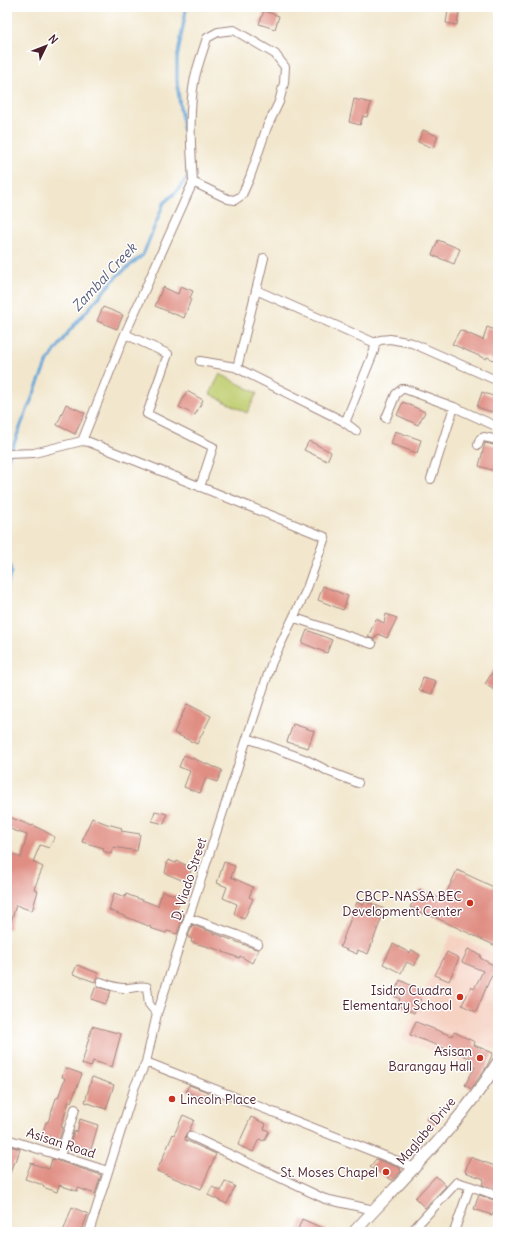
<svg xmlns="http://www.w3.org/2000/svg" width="505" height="1239" viewBox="0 0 505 1239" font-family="Delius,sans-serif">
  <rect width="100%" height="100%" fill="#fff"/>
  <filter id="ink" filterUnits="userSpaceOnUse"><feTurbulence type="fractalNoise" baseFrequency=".025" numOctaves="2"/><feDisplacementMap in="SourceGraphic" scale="8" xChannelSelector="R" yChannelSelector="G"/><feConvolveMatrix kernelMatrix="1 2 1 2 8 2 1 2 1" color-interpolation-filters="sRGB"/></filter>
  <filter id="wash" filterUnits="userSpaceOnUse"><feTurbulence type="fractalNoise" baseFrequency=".012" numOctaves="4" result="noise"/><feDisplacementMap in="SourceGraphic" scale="16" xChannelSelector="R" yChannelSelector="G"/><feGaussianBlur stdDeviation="0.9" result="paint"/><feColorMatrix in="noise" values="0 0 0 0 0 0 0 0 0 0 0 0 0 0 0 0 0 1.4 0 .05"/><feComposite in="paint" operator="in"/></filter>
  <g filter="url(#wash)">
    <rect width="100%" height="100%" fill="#f2e7cd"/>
    <path fill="#f6d2c3" d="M451,934l47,21v91l-2,4 -22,-9 -10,23 -62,-25z"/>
    <path fill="#c0ce71" stroke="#85764e" d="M220,374l37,19 -10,20 -37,-19z"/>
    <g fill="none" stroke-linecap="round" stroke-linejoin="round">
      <path stroke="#64a4d7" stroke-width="3" d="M7,462l14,-37 25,-61 24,-34 47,-54 26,-21 21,-52 13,-12 11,-14v-20l-8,-49 -3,-27v-22l9,-49 2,-3
        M7,553l4,19 -4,14"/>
    </g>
    <g id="blocks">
      <path fill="#e08e83" d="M264,11l15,5 -4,13 -16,-5z
        M448,11l11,1 -2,13 -11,-2z
        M354,99l17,4 -4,14 -4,-1 -3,9 -11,-3z
        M423,130l15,6 -5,12 -15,-6z
        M438,240l22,9 -6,15 -22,-9z
        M181,286l12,5 -3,7 1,1 -7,19 -29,-12 8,-19 15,7z
        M103,307l20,8 -6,14 -20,-8z
        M487,327l11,4v31l-11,-5 -1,2 -34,-15 8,-14 23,10z
        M187,391l16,9 -8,15 -16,-8z
        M482,392l16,6v15l-5,-2 -1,1 -15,-5z
        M403,402l22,10 -7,13 -21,-10z
        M66,404l19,9 -10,21 -18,-9z
        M395,431l26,9 -4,13 -26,-9z
        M309,441l22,11 -4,9 -23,-11z
        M485,443l13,3v26l-19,-6z
        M323,586l25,10 -5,14 -25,-10z
        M386,614l11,4 -10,20 -9,-4 -4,5 -6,-2 8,-18 8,4z
        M307,630l25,10 -5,13 -25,-10z
        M498,663v21l-4,6 -9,-6z
        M423,677l13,4 -4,13 -13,-4z
        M187,704l24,12 -14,28 -23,-11z
        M293,724l21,7 -6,17 -21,-6z
        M184,755l38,15 -5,12 -11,-4 -6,15 -16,-6 6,-16 -11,-4z
        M155,811l12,3 -3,10 -12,-3z
        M7,816l25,10 1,-1 22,12 -6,11 -9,-3 -7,17 10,5 -9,22 4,2 -6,20 -16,-6 -7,24h-2v-78l14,7 6,-23 -20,-7z
        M92,818l15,6 15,4 -1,3 19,3 -3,17 -24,-4 -2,7 -8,-3 1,-3 -22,-6 3,-9z
        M168,860l8,3 1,-2 15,7 -6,14 -21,-9z
        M224,862l11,4 -4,11 22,10 -4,10 4,2 -9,20 -10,-5 3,-10 -14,-6 4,-11 -10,-4z
        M457,870l41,19v58l-74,-35 -1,2 -13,-7 10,-18 23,11z
        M162,891l19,6 -5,16 8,2 -7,19 -10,-3 -1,2 -16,-5 1,-1 -42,-17 5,-17 11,4 1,-3 32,12z
        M365,901l20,8 -17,45 -10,-4 -1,4 -17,-7 17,-45 7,3z
        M192,925l64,24h3l-7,14 -12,-7 -1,2 -16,-6v-1l-32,-9 1,-3 -4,-2z
        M393,944l17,9 2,-3 8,5 -6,11 -7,-4 -6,11 -18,-9z
        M468,949l13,6 -1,3 17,9 -8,14 -13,31 -14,-7 9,-18 3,2 9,-18 -21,-9z
        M447,952l12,6 -10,23 -14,-6z
        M77,965l21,8 -3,9 -22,-8z
        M400,980l24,12 -10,21 -17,-8 3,-6 -7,-4z
        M96,986l15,5 -5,13 -15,-5z
        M416,1022l36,14 2,-4 21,10 -1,3 19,8 -6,13 -16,23 -6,-4 10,-18 -8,-4 3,-5 -60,-23z
        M92,1026l29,8 -9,33 -19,-6 -2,6 -9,-3z
        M65,1068l17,6 -11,28 -2,-1 -8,26h2l-5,16 -17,-5 5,-16h2l8,-24h2l7,-20 -3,-1z
        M92,1077l22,8 -8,24 -21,-7z
        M189,1085l19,7 -4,8 -18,-9z
        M433,1112l7,7 -6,6 -7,-6z
        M183,1115l11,5 -5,11 -3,3 -1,6 31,14 -15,35 -44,-18 16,-37 1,1z
        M251,1117l15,7 -2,5 5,2 -5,10 -5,-2 -6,13 -15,-7z
        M80,1119l18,6 -8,28 -21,-7 5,-15 3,1z
        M7,1145l13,4 -4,13 -2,-1 -5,15h-2z
        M470,1157l28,10v23l-16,-5 2,-6 -19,-7z
        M52,1159l49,16 -6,19 -17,-6 -1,3 -18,-6 -2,7 -14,-5v-2l-18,-6 6,-16 18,6z
        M376,1159l24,9 1,4 -9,8 -22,-13z
        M436,1176l10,10 -21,22 -10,-10z
        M225,1181l10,5 -8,18 -19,-9 4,-8 9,4z
        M479,1195l18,6 -5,14 -18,-6z
        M72,1207l16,7 -7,18h-18z
        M302,1219l29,13h-34z"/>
    </g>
  </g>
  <g filter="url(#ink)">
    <use href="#blocks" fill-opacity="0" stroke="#9e837c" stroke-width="1"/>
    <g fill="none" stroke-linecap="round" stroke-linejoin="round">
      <g stroke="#9e837c" stroke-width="10">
        <path id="minor" d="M234,30l41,24 10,13 -1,16 -5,19 -12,25 -17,50 -8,18 -7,5 -7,-1 -35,-17c-2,-34 -5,-71 2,-105 3,-13 8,-26 12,-39l11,-6z
          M193,182l-68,152 43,20 -21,60 66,33 -13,40
          M256,290l119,53 5,-3 10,-1 22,4 86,38
          M200,361l35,6 108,54 13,10
          M237,368l27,-110
          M386,418l10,-24 6,-5h3l49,18 44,20
          M345,423l29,-72 1,-8
          M82,441l43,-107
          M478,445l2,-6 4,-2 14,3
          M7,454l27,-1 48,-12 7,1 236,95 -19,54 -34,71 -5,15 -110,337 -11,48 -11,24 -46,146
          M431,479l23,-72
          M295,618l77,26
          M247,738l60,22 23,12 28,11
          M189,918l48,17 21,9
          M101,982c8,3 15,6 23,6 8,1 15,-3 23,-1l2,17 8,10
          M146,1062l269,106
          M191,1136l134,63 49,11
          M7,1139l101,32
          M60,1156l15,-47
          M411,1232l46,-50 13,4
          M454,1232l16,-46 28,10"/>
      </g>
      <g stroke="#9e837c" stroke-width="13">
        <path id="secondary" d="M354,1232c50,-55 105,-106 144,-170"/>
      </g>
      <use href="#minor" stroke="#fff" stroke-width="8"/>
      <use href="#secondary" stroke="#fff" stroke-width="11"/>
    </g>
  </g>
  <g fill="#c8321e" stroke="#fff" stroke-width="1.5">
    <circle cx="470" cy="903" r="4"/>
    <circle cx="460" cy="997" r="4"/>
    <circle cx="480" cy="1058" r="4"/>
    <circle cx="172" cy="1099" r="4"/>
    <circle cx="386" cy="1172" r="4"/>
  </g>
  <g text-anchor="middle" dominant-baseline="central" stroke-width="3" stroke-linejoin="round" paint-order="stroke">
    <g font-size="13" fill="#4a1f2b" stroke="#fff">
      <text transform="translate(189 879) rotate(-72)">D. Viado Street</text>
      <text transform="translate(426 1131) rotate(-50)">Maglabe Drive</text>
      <text transform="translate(61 1143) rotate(18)">Asisan Road</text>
    </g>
    <g font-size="13" fill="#4a1f2b" stroke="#fff" text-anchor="end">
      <text x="462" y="896">CBCP-NASSA BEC<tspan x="462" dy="15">Development Center</tspan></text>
      <text x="452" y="990">Isidro Cuadra<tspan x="452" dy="15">Elementary School</tspan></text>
      <text x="472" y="1051">Asisan<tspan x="472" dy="15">Barangay Hall</tspan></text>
      <text x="180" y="1099" text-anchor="start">Lincoln Place</text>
      <text x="378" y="1172">St. Moses Chapel</text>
    </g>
    <g font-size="14" font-style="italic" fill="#565b78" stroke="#fff">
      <text transform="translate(104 277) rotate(-47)">Zambal Creek</text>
    </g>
  </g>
  <rect width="505" height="1239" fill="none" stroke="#fff" stroke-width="24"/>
  <g transform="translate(46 46) rotate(47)" stroke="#ffffff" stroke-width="3" paint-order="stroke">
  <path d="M0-3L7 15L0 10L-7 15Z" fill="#4a1f2b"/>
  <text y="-6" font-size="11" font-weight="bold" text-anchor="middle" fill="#4a1f2b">N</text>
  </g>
</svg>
